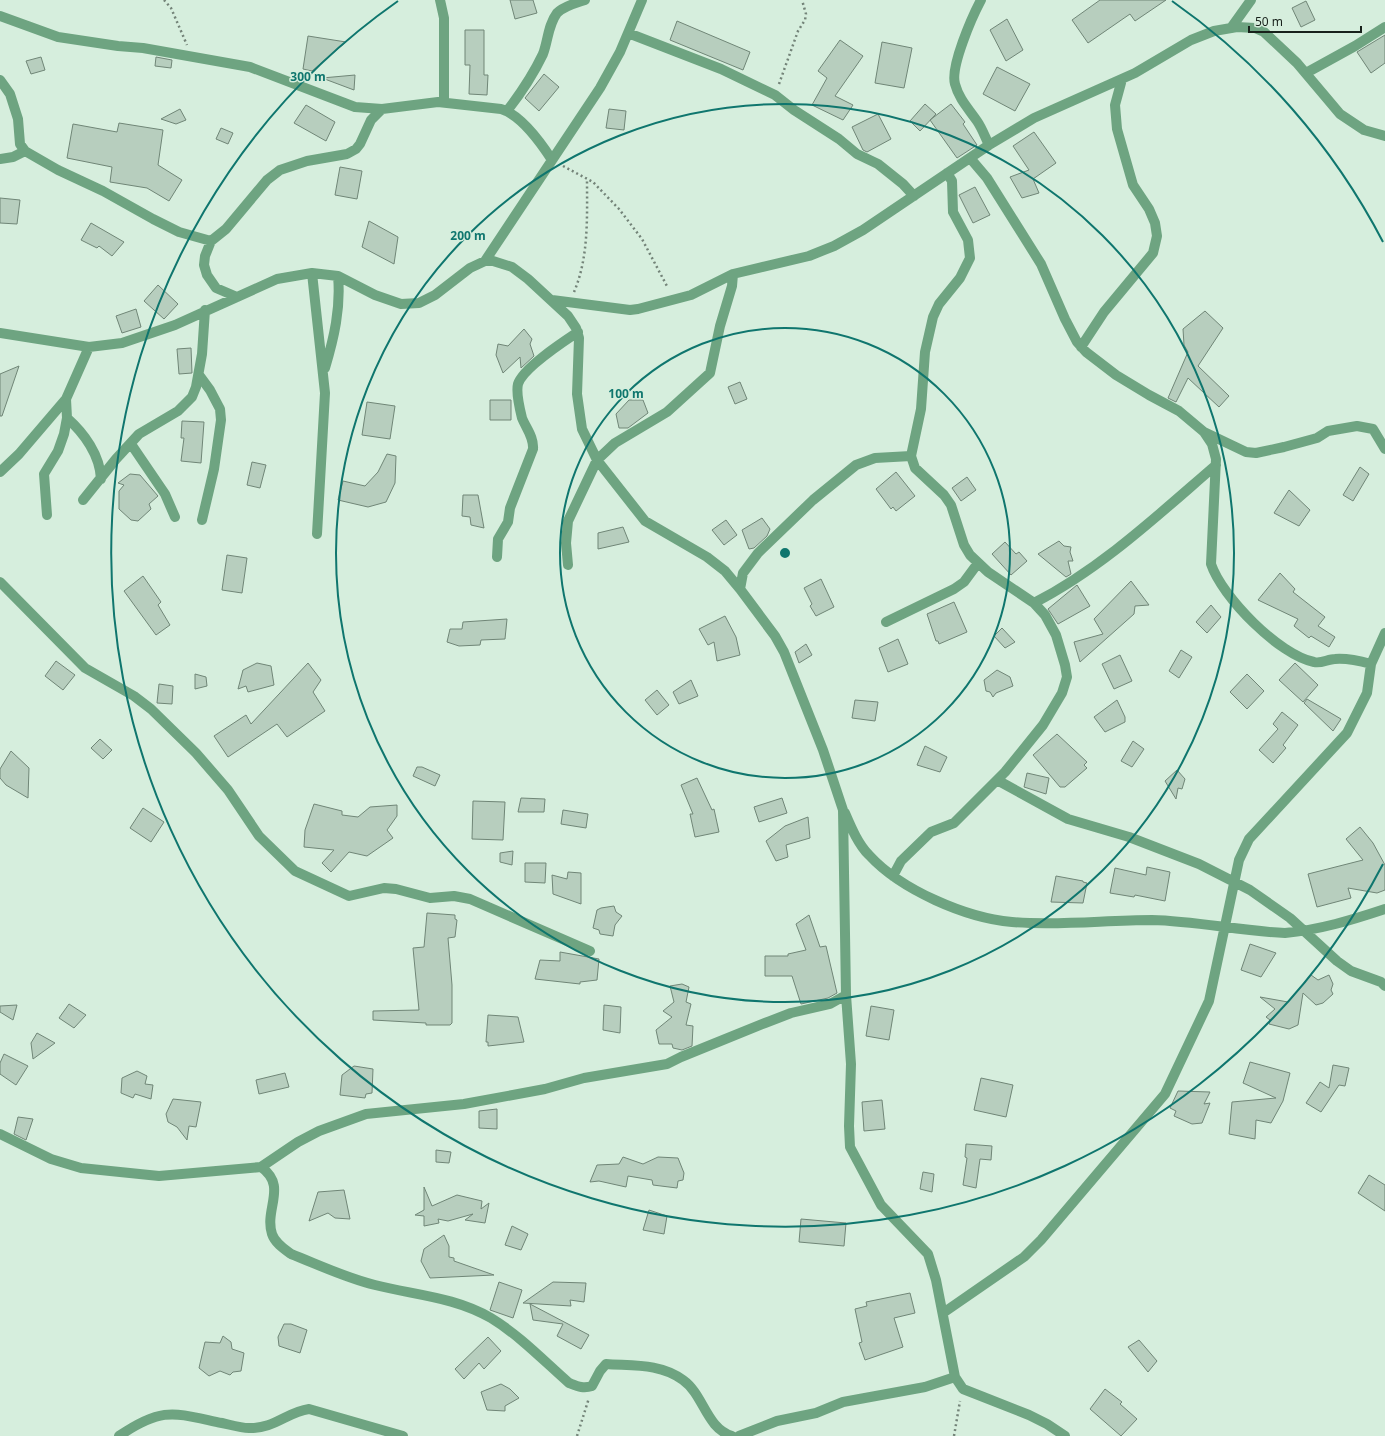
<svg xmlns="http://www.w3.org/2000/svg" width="1385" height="1436" viewBox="0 0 1385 1436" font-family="'Noto Sans',sans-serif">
  <rect width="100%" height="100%" fill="#d6eedd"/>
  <path fill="#b7cebe" stroke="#708677" d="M510,0h23l4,13 -22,6z
    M1100,0h66l-31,21 -5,-7 -42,29 -16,-23z
    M1306,1l9,19 -14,7 -9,-19z
    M1007,19l16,31 -17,11 -16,-31z
    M677,21l73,31 -7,18 -73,-30z
    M465,30h19v45h4l-1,20 -18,-1 1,-29h-5z
    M1385,35v28l-14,10 -14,-21z
    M308,36l38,6 -34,29 -9,-2z
    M840,40l23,16 -28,40 18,9 -10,15 -31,-15 15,-27 -9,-7z
    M882,42l30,6 -8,40 -29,-5z
    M41,57l4,13 -14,4 -5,-13z
    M156,57l16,3 -1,8 -16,-2z
    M997,67l33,17 -15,27 -32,-17z
    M544,74l15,13 -20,24 -14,-13z
    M355,75l-1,15 -32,-12z
    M925,104l11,10 -16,17 -10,-10z
    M951,104l14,18 -2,2 14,21 -20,13 -27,-38z
    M306,105l29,17 -9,19 -32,-18z
    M180,109l6,11 -10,4 -15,-5z
    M609,109l17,2 -2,19 -18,-2z
    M878,114l13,25 -24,13 -4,-2 -11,-23z
    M119,123l44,7 -5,35 24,15 -13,21 -22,-13 -37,-6 2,-15 -45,-9 6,-34 44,8z
    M221,128l12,5 -5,11 -12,-5z
    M1034,132l22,31 -23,16 6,14 -17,5 -12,-21 19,-7 -16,-24z
    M340,167l22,4 -5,28 -22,-4z
    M975,187l15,28 -17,8 -14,-28z
    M0,198l20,2 -3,24 -17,-1z
    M369,221l29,16 -4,27 -32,-17z
    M91,223l33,19 -12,14 -13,-10 -2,2 -16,-8z
    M158,285l20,19 -14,15 -20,-18z
    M136,309l5,18 -19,6 -6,-17z
    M1205,311l18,17 -25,38 31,30 -10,11 -31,-29 -12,24 -8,-4 20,-46 -4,-7 -1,-16z
    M524,329l8,10 -2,5 4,12 -13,12 -1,-11 -17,16 -7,-18 2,-11 10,2z
    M191,348l1,25 -13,1 -2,-25z
    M19,366l-17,50h-2v-42z
    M740,382l7,17 -12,5 -7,-17z
    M490,400h21v20h-21z
    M629,400h14l5,13 -20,15h-9l-3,-14z
    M367,402l28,4 -5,33 -28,-4z
    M182,421l22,1 -3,41 -20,-2 3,-23h-3z
    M387,454l9,2 -1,27 -9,19 -18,5 -30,-7 5,-19 22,5 13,-14z
    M252,462l14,3 -6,23 -13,-3z
    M1360,467l9,7 -16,27 -10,-6z
    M896,472l19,24 -19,15 -3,-4 -2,2 -15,-20z
    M130,474l10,1 18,21 -9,8 2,5 -13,12 -7,-1 -12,-11v-18l5,-6 -6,-2z
    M967,477l9,13 -15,11 -9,-13z
    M1289,490l21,20 -11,16 -25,-13z
    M463,495h15l6,33 -13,-3 -1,-8 -8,-1z
    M762,518l8,11 -3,7 -13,12 -5,1 -7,-19z
    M726,520l11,15 -13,10 -12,-15z
    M623,527l6,15 -31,7v-16z
    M1059,541l5,5 7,1 -1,5 3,9h-5l3,13 -5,3 -28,-23z
    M1005,542l11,12 3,-2 8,9 -16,14 -19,-21z
    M227,555l20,3 -5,35 -20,-3z
    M1280,573l15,16 -2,3 32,25 -7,9 17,11 -6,10 -18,-11 -2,2 -15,-12 4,-7 -40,-19z
    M143,576l18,26 -3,3 12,20 -14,10 -32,-44z
    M821,579l13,28 -18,9 -6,-10 2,-2 -8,-16z
    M1131,581l18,24 -14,1 -1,8 -54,48 -6,-20 29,-8 -9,-15z
    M1077,585l13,21 -32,18 -10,-15z
    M954,602l13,30 -28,12 -1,-3h-2l-9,-27z
    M1211,605l10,12 -14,16 -11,-11z
    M725,616l11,21 4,18 -23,6 -3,-19 -6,3 -9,-16z
    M507,619l-2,20 -24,1 -1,5 -21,1 -12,-4 3,-13h12l1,-7z
    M1002,628l13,14 -10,6 -11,-12z
    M898,639l10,25 -20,8 -9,-24z
    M806,644l6,11 -13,8 -4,-11z
    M1181,650l11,7 -13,21 -10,-7z
    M1120,655l12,26 -18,8 -12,-25z
    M56,661l19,14 -12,15 -18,-14z
    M257,663l14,3 3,19 -26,7 -2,-6 -8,3 5,-19z
    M308,663l13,17 -8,12 12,19 -38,26 -10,-13 -49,33 -14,-21 32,-21 5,9z
    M1295,663l23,22 -15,17 -24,-22z
    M997,670l13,7 3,9 -17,7 -3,4 -3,-5 -4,-1 -2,-11z
    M195,674l11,3 1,9 -12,3z
    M1247,674l17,17 -17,18 -17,-17z
    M691,680l7,16 -19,8 -6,-12z
    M159,684l14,2 -1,18 -15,-1z
    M657,690l12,15 -12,10 -12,-15z
    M1307,699l34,20 -8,12 -29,-28z
    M855,700l23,2 -3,19 -23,-3z
    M1117,700l8,17v5l-20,10 -11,-15z
    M1282,712l16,13 -15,20 3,3 -13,15 -14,-13 19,-21 -5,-5z
    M1057,734l30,28 -3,3 3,3 -22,19h-5l-27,-32z
    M100,739l12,11 -9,9 -12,-11z
    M1133,741l11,8 -12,18 -11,-6z
    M925,746l22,11 -7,15 -23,-7z
    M11,751l18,17 -1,30 -22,-13 -6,-7v-9z
    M417,767h5l18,8 -5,11 -22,-10z
    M1177,770l8,9 -3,10 -4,-1 -2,11 -11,-18z
    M1027,773l22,5 -3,16 -22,-7z
    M697,778l15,32 2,-1 5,23 -24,5 -5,-23h3l-12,-29z
    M521,798l24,1 -1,13h-26z
    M782,798l5,15 -28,9 -5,-15z
    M473,801l32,1 -2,38 -31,-1z
    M314,804l28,7v4l16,2 12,-10 27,-2v11l-10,14 6,8 -26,18 -18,-4 -18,20 -9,-9 12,-13 -30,-3 1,-17z
    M143,808l21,14 -13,20 -21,-14z
    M563,810l25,4 -2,14 -25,-4z
    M808,817l2,21 -24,7 2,12 -12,4 -10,-20 19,-15z
    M1360,827l13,16 12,22v25l-8,3 -29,-5 3,10 -34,9 -9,-33 55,-14 -17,-21z
    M513,851l-1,14 -12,-3v-9z
    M525,863h21l-1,20 -20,-1z
    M1147,867l23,5 -5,29 -30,-6 -1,2 -24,-4 5,-25 31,7z
    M568,872l13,1v31l-28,-10 -1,-19 15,4z
    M1056,876l27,5v1l4,1 -4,20 -32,-1z
    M614,906l2,6 6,4 -7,9 -2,11 -13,-2 -1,-4 -6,-2 4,-18 4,-2z
    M427,913l28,2v4l2,1 -2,17 -7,1 4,47v38l-2,2h-24v-2l-53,-3v-9l46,-1 -6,-62 11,-1z
    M809,915l11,32 6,-1 11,47 -9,5 -27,6 -9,-28h-27v-20h23v-2l18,-4 -10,-26z
    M1250,944l26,9 -15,24 -20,-7z
    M560,952l39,7 -2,21 -17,2v2l-45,-5 5,-19 20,1z
    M1311,975l7,5 11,-5 4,9 -2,6 2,4 -10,9 -7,2 -13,-12 -5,32 -9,4 -20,-5 1,-4 -4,-3 9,-8 -15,-12 28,5z
    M682,984l7,3 -3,15 5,2 -5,21 7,1 -1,20 -10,4 -9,-2 -1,-4h-13l-3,-14 16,-13 -9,-6 11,-9 -4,-16z
    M69,1004l17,11 -12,13 -15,-10z
    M17,1005l-4,15 -13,-8v-6z
    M604,1005l17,2 -1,26 -17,-3z
    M871,1006l23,4 -5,30 -23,-4z
    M488,1015l30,2 6,25 -36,4v-4h-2z
    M37,1033l18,10 -22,16 -2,-16z
    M4,1054l24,12 -12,19 -16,-11v-11z
    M1250,1062l40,11 -7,28 -12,22 -15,-3 -1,19 -26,-5 3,-32 44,-4 -33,-15z
    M1333,1065l16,3 -4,18 -6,-1 -18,27 -15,-9 14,-21 9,6z
    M354,1066l19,3 -1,24 -6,1 -1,4 -25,-3 2,-20z
    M137,1071l10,5 -2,8 8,1 -2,14 -16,-5 -2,4 -12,-5 1,-15z
    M285,1073l4,14 -30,7 -3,-14z
    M981,1078l32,7 -7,32 -32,-7z
    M1178,1091l32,1 -6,12 6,-1 -8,20 -10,1 -18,-8 2,-5 -6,-3z
    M173,1099l28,3 -5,25 -7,-1 -2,14 -10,-13 -9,-5 -2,-8z
    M882,1100l3,29 -21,2 -2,-29z
    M497,1109v20l-18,-1v-17z
    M18,1117l15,2 -7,21 -12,-6z
    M966,1144l26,2 -1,14 -11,-1 -4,29 -13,-3 4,-27 -2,-1z
    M436,1150l15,2 -2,11 -13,-1z
    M623,1157l20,7 15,-7 20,1 6,15 -1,7 -5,1 -1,7 -24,-3 -1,-5 -24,-4 -2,11 -27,-6 -9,1 7,-17 22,-1z
    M923,1172l11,2 -2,18 -12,-3z
    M1369,1175l16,10v26l-27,-18z
    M424,1187l8,19 25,-11 25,6 -1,8 8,-6 -4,20 -20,-3 8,-6 -25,7 -10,-2 1,4 -15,3v-10l-9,-1 9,-5z
    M344,1190l6,29 -15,-1 -7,-5 -19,8 9,-29z
    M649,1210l18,6 -3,18 -21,-4z
    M801,1219l45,4 -2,23 -45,-4z
    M512,1226l16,8 -7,16 -16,-5z
    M444,1235l5,11v11l5,1v3l40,14 -64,3 -9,-17 3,-12z
    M499,1282l23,8 -9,28 -23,-8z
    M553,1282l33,1 -2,19 -14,-2 1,6 -48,-3z
    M910,1293l5,20 -21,5 9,29 -38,13 -6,-17 3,-1 -7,-33 12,-3 -1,-4z
    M530,1304l59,31 -8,14 -24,-13 6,-12 -30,-4z
    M284,1324h7l16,6 -7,23 -21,-7 -1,-9z
    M223,1336l8,6 1,7 12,4 -3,18 -8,1 -3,3 -10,-4 -11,5 -10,-8 6,-26 15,1z
    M488,1337l13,14 -17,18 -5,-6 -15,16 -9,-10z
    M1139,1340l18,21 -9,11 -20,-25z
    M501,1384l9,5 9,9 -14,8v5l-18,-1 -6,-18z
    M1105,1389l17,13 -2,2 17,15 -16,17 -31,-27z"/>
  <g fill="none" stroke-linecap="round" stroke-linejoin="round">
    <path stroke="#738378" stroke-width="2.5" stroke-dasharray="2 3" stroke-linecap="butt" d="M164,0l7,8 16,37
      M779,84l19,-53 7,-11 1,-6 -4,-14
      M563,166l30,16 26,27 23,30 26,49
      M574,292c15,-35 13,-76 13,-113
      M577,1436l12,-38
      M954,1436l6,-35"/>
    <path stroke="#6ea481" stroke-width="10" d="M440,0l4,18v85
      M981,0c-9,17 -31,67 -26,84 4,15 13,24 22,37 5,7 8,16 12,24
      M0,16l58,21 60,9 25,2 107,19 105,40 27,2 56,-7 63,7c20,6 40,34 51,51
      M1231,28l20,-28
      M628,33l93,36 54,26 19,15 45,29 18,15 21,10 25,20 11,12
      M1306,73l49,-27 30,-19
      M0,80l10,14 8,25 2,25 5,7 33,19 45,21 50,28 26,13 32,9
      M507,111c14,-18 26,-36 36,-57 5,-13 5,-29 14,-41 7,-7 19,-10 28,-13
      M970,158l17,20 54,86 24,55 12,23 9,10 30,23 33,20 30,16 25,21 42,20 10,1 28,-6 33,-9 11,-7 29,-5 16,3 12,20
      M0,159l13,-2 12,-6
      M485,261l115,-173 20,-36 22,-52
      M312,273l13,120 -8,141
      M237,297l-21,-9 -9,-13 -3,-10 1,-9 6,-15 15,-12 41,-49 13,-10 27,-9 40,-7 9,-5 4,-5 11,-24 11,-11
      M552,300l78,10 8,-1 53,-14 42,-21 76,-18 25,-10 29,-16 126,-85 45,-27 101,-45 56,-33 23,-9 23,-4 18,1 9,4 33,31 43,51 24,16 21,6
      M0,333l89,14 33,-4 53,-18 102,-46 35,-6 26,3 37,19 26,9 18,-1 16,-8 35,-27 15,-7h8l19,6 16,12 40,37 8,12 3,10 -2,56 5,35 15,31 48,61 62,36 18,14 15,18 35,47 9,16 39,98 20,60 3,185 5,69 -2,62 1,21 31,58 47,49 8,26 19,97 8,12 66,26 18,9 18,12
      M1081,347l23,-35 49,-59 4,-17 -2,-13 -6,-14 -16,-24 -16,-56 -2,-24 6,-22 -3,-2
      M325,368c9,-30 16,-60 13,-92
      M199,375l11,15 10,19 1,11 -7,49 -12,51
      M67,418c17,15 33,37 34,61
      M1204,432l8,12 4,15 -5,105c11,33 68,91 103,98 7,2 14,-3 21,-3 12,-1 25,2 36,5
      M131,444l34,50 10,23
      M0,472l19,-18 47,-55 23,-52
      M83,500l33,-41 23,-25 39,-23 14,-14 4,-10 6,-33 3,-44
      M47,515l-3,-41 14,-23 6,-17 3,-16 -1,-19
      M497,557l1,-18 10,-17 2,-14 23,-59c1,-12 -7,-21 -11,-31 -2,-8 -6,-26 -4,-34 5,-16 45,-42 60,-52
      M568,565l-2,-22 2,-22 29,-61 18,-17 52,-31 43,-39 10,-47 12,-40 1,-12
      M0,582l85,86 49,28 17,13 45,44 32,37 31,46 36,35 54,25 35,-8 12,1 34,9 24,-2 16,3 120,52
      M740,589l3,-16 15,-20 55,-53 43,-35 19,-7 36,-2
      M1034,603c68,-35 125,-89 182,-138
      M886,622l68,-33 10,-7 14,-19
      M997,780l71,39 61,18 70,27 51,26 40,28 47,43 14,10 30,11 4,4
      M845,813c6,14 13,31 24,42 32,35 97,63 143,67 47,4 93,-2 140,-2 44,1 88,11 133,13 34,-3 67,-13 100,-24
      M893,876l8,-15 30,-29 23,-9 51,-51 38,-47 19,-32 5,-16 -2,-12 -9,-30 -11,-20 -11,-12 -46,-31 -18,-17 -6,-10 -13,-40 -7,-10 -29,-27 -4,-12 10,-47 4,-57 8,-35 6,-13 21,-26 10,-20 -2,-18 -15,-28 -1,-31 -5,-8
      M0,1134l51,25 30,9 78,8 102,-9 37,-25 21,-11 47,-17 98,-10 81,-15 39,-11 83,-14 14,-7 84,-34 26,-10 39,-9 16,-9
      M261,1167c27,19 3,42 11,67 3,9 12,15 19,20 28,11 55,24 84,31 40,10 80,12 116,33 28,17 53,43 78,65 8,3 14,6 23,3l8,-15 6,-7c26,2 54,-1 77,16 21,15 23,48 49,56
      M943,1313l81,-56 17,-17 124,-146 44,-93 30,-141 10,-21 98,-106 20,-40 4,-29 14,-31
      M119,1436c44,-30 55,-23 103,-13 9,2 19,5 27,5 25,1 38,-16 60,-19l94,27
      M739,1436l38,-15 39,-8 27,-11 82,-15 30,-10"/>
  </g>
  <g fill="none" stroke="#0f766e" stroke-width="2">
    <circle cx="785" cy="553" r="225"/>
    <circle cx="785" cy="553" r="449"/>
    <path d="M1383 864A674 674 0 1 1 398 1M1172 1A674 674 0 0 1 1383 242"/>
  </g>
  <circle cx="785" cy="553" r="6" fill="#0f766e" stroke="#d6eedd" stroke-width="2"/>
  <g font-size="12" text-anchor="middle" font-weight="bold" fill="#0f766e" stroke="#d6eedd" stroke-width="3" stroke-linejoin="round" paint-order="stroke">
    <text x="308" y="81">300 m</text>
    <text x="468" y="240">200 m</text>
    <text x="626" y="398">100 m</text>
  </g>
  <path d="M1249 26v6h112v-6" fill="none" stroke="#18211b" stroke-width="2"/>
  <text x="1255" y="26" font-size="12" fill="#18211b" stroke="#d6eedd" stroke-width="3" paint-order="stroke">50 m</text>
</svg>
